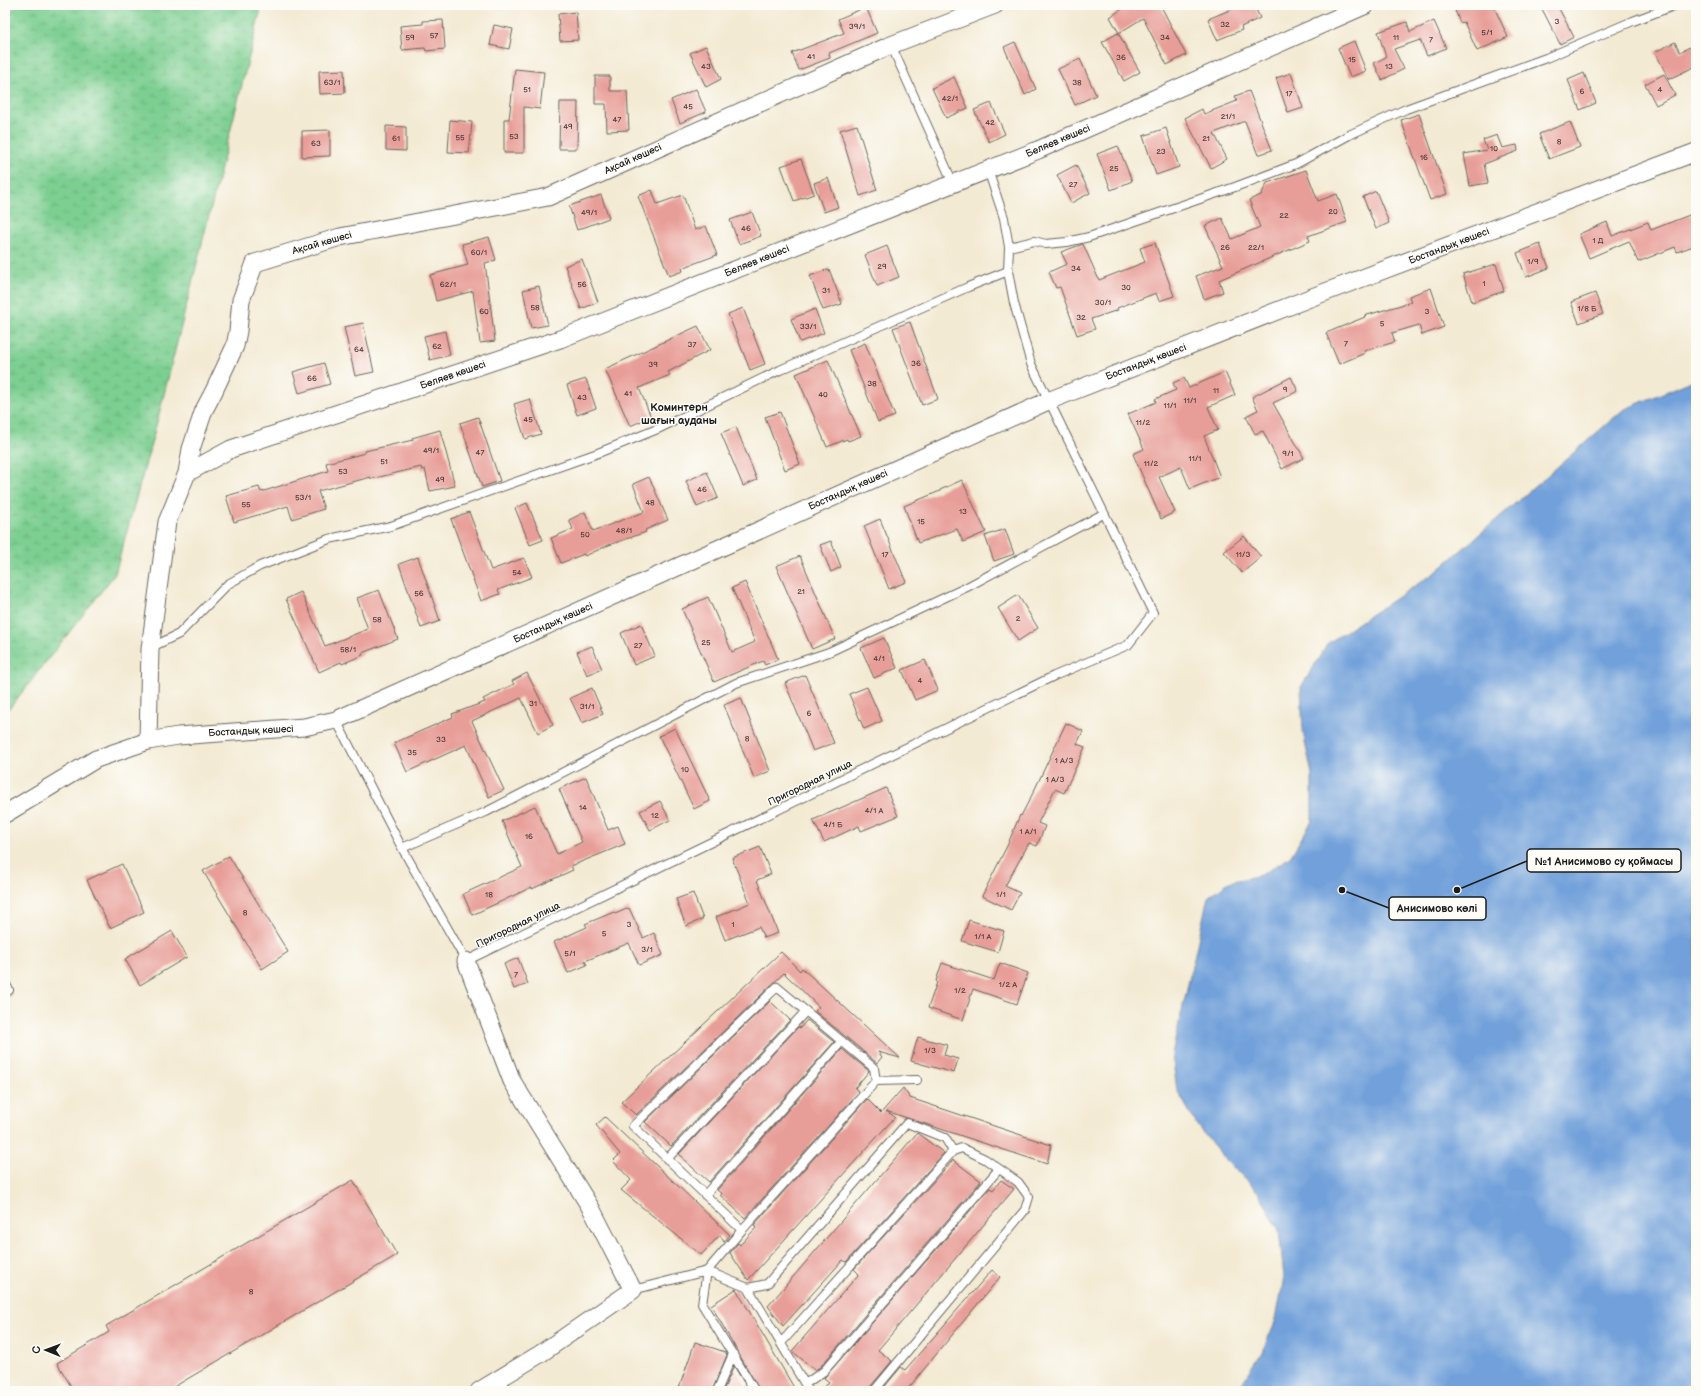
<svg xmlns="http://www.w3.org/2000/svg" width="1701" height="1396" viewBox="0 0 1701 1396" font-family="'Balsamiq Sans',sans-serif">
  <defs>
    <pattern id="wetland-marsh" width="20" height="14" patternUnits="userSpaceOnUse"><rect width="20" height="14" fill="#7ccf91"/><path d="M1 5h8M5 5V1M11 12h8M15 12V8" fill="none" stroke="#6bb17c"/></pattern>
  </defs>
  <rect width="100%" height="100%" fill="#fdfcf7"/>
  <filter id="ink" filterUnits="userSpaceOnUse"><feTurbulence type="fractalNoise" baseFrequency=".025" numOctaves="2"/><feDisplacementMap in="SourceGraphic" scale="8" xChannelSelector="R" yChannelSelector="G"/><feConvolveMatrix kernelMatrix="1 2 1 2 8 2 1 2 1" color-interpolation-filters="sRGB"/></filter>
  <filter id="wash" filterUnits="userSpaceOnUse"><feTurbulence type="fractalNoise" baseFrequency=".012" numOctaves="4" result="noise"/><feDisplacementMap in="SourceGraphic" scale="16" xChannelSelector="R" yChannelSelector="G"/><feGaussianBlur stdDeviation="0.9" result="paint"/><feColorMatrix in="noise" values="0 0 0 0 0 0 0 0 0 0 0 0 0 0 0 0 0 1.4 0 .05"/><feComposite in="paint" operator="in"/></filter>
  <g filter="url(#wash)">
    <rect width="100%" height="100%" fill="#f3ead3"/>
    <path fill="url(#wetland-marsh)" stroke="#4c7656" d="M5,5h257l-107,425 -40,144 -110,140z"/>
    <path fill="#71a0da" stroke="#465e7b" d="M1696,379v1012h-459l24,-37 15,-34 8,-43 -5,-47 -20,-37 -31,-31 -30,-35 -21,-37 -5,-36 36,-157 21,-15 32,-7 29,-18 22,-36v-47l-9,-42 -2,-45 27,-44 108,-71 187,-162z"/>
    <g id="blocks">
      <path fill="#e89e98" d="M1128,5h36l-3,1 25,49 -19,10 -24,-47 -24,15 -9,-16z
        M1242,5h12l6,13 -19,9 1,3 -25,10 -9,-21z
        M1453,5h40l15,32 -31,14 -13,-29 -4,1z
        M1540,5h17l17,32 -14,7z
        M866,7l11,26 -48,20 1,5 -31,12 -7,-17 52,-20 -6,-14z
        M576,12l2,28 -18,1 -2,-27z
        M443,20l2,29 -19,2 -1,-3 -23,2 -2,-24 23,-2v-3z
        M1434,21l12,27 -19,8 -7,-16 -26,9 10,20 -22,11 -8,-17 12,-6 -8,-25 29,-10 3,10z
        M494,25l19,4 -4,20 -19,-4z
        M1118,33l22,39 -16,9 -22,-39z
        M1354,41l12,30 -16,6 -12,-29z
        M1015,42l21,47 -11,6 -21,-48z
        M1675,42l5,10 16,-8v22l-27,13 -14,-27z
        M706,46l15,33 -15,8 -16,-34z
        M1080,59l16,36 -21,10 -17,-36z
        M515,69l29,3 -4,37 -16,-2v46h-20v-34h5z
        M344,70l1,23 -25,1 -1,-23z
        M1291,73l12,35 -15,5 -12,-35z
        M1584,73l12,30 -16,7 -12,-30z
        M1664,74l11,21 -19,10 -11,-21z
        M595,76h15v15h17l2,39 -22,1 -1,-27h-11z
        M954,77l14,31 -22,10 -14,-30z
        M696,89l10,23 -26,11 -9,-23z
        M1249,91l23,59 -14,5 -13,-34 -31,12 13,26 -16,9 -26,-50 17,-9 2,5 33,-13 -2,-5z
        M560,102h18l-1,47h-18z
        M991,103l14,31 -16,8 -15,-32z
        M1419,114l28,80 -17,6 -29,-80z
        M450,120l22,2 -3,31 -21,-1z
        M1570,122l10,25 -31,12 -10,-25z
        M857,125l20,65 -17,6 -20,-66z
        M386,126l20,1v24l-20,-1z
        M1166,128l13,39 -23,8 -13,-39z
        M330,130v26l-28,1v-26z
        M1497,135l5,13 15,-3 1,6 -34,13 4,19 -18,3 -6,-32 23,-4 -4,-10z
        M1118,146l14,35 -21,9 -14,-36z
        M801,159l13,35 -20,7 -13,-35z
        M1076,165l14,28 -19,10 -14,-28z
        M1306,170l12,31 19,-7 10,28 -39,14 2,5 -91,39 4,12 -19,7 -8,-23 27,-10 -18,-40 17,-8 10,21 28,-12 -11,-27 12,-5 6,-12z
        M828,178l10,29 -14,5 -10,-29z
        M652,190l5,14 26,-9 12,35 11,-4 11,29 -35,13 1,3 -14,5 -31,-80z
        M1376,191l13,32 -13,6 -13,-32z
        M601,195l8,23 -32,12 -8,-24z
        M752,212l9,24 -22,8 -9,-24z
        M1692,214l4,9v22l-19,7 -2,-5 -37,15 -9,-21 -40,17 -10,-24 28,-12 5,14 36,-14 3,8z
        M489,237l7,23 -11,3 10,78 -15,2 -7,-52 -37,10 -6,-26 38,-10 -6,-21z
        M1155,243l19,53 -15,5 -3,-8 -39,15 1,2 -27,9 4,10 -18,6 -17,-48 -4,1 -7,-16 18,-8 -6,-12 22,-8 16,36 46,-18 -5,-14z
        M1540,244l9,24 -23,9 -9,-24z
        M887,246l12,31 -22,9 -12,-31z
        M582,259l16,43 -17,7 -16,-43z
        M1496,264l8,27 -32,11 -9,-28z
        M829,269l13,35 -19,6 -13,-34z
        M539,286l9,39 -17,3 -8,-38z
        M1431,288l13,39 -22,8 -3,-10 -27,8 3,9 -31,9 1,2 -26,11 -13,-31 39,-16 -1,-1 47,-14 -2,-6z
        M1595,293l8,21 -24,9 -8,-21z
        M743,308l22,56 -15,6 -22,-56z
        M815,309l9,24 -24,9 -9,-23z
        M910,322l28,77 -16,6 -29,-77z
        M363,323l11,49 -19,4 -11,-49z
        M698,326l12,24 -42,22 2,3 -31,13 12,29 -21,9 -25,-57z
        M445,331l5,24 -20,5 -6,-24z
        M865,343l30,73 -17,6 -29,-72z
        M828,360l33,76 -13,5 -1,-2 -20,8 -31,-73z
        M324,363l6,21 -31,9 -6,-21z
        M1225,372l10,23 -27,12 10,23 -14,6 16,41 -30,12 -9,-22 -22,10 16,35 -14,7 -28,-65 11,-5 -16,-35 28,-12 -1,-3 21,-9 -3,-7 11,-5 5,10z
        M1291,377l7,14 -25,12 31,55 -22,11 -19,-38 -8,3 -9,-18 12,-6 -6,-13z
        M586,379l10,29 -19,7 -10,-30z
        M530,399l11,35 -16,5 -11,-35z
        M780,412l20,52 -15,6 -20,-53z
        M478,417l22,64 -18,6 -22,-64z
        M736,427l21,53 -14,6 -22,-53z
        M440,430l15,56 -25,5 -5,-22 -3,1 -1,-3 -50,12v-2l-53,14 6,18 -32,10 -4,-13 -54,16 -8,-26 33,-9 2,5 67,-21 -2,-8 39,-10v-2l48,-11 -1,-2z
        M707,472l11,26 -21,9 -11,-26z
        M649,477l19,43 -23,10 1,2 -37,13 -24,11 -1,-2 -23,9 -10,-25 22,-9 -4,-9 16,-8 8,19 51,-19 -11,-28z
        M962,480l24,52 -23,10 -6,-13 -39,14 -14,-37 36,-15v-1z
        M527,503l16,37 -13,5 -15,-37z
        M469,512l22,58 33,-12 8,19 -34,13 2,4 -19,7 -30,-82z
        M880,519l26,63 -17,7 -25,-63z
        M1005,529l9,25 -20,7 -9,-25z
        M1244,536l17,21 -19,16 -18,-21z
        M831,541l10,26 -10,5 -11,-27z
        M800,556l35,83 -23,10 -36,-83z
        M418,557l22,64 -19,7 -22,-64z
        M745,582l33,77 -13,6 -2,-4 -49,21 -32,-73 26,-12 24,55 23,-10 -23,-54z
        M379,590l19,49 -36,14 1,2 -21,9 -1,-2 -22,10 -33,-73 15,-7 24,54 43,-17 -11,-31z
        M1018,595l20,33 -20,13 -20,-33z
        M641,624l14,32 -21,9 -13,-32z
        M884,638l13,30 -23,10 -13,-30z
        M592,646l10,23 -15,6 -10,-23z
        M925,660l13,30 -23,10 -13,-30z
        M527,673l26,52 -15,8 -17,-35 -49,23 32,69 -15,7 -23,-52 -59,27 -13,-29 59,-26 -1,-3 33,-12 -2,-3 31,-15 -2,-3z
        M805,675l29,68 -21,8 -28,-68z
        M867,687l15,34 -18,8 -15,-35z
        M592,688l11,26 -21,9 -12,-25z
        M741,698l29,73 -16,7 -30,-73z
        M1066,723l17,8 -6,13 8,3 -21,46 -9,-4 -17,34 7,3 -8,20 -8,-3 -24,43 15,7 -9,17 -29,-14 25,-50 13,-31 1,1 13,-25z
        M675,728l35,73 -16,8 -35,-73z
        M586,777l22,53 10,-4 7,18 -54,22 2,4 -41,19v-2l-60,28 -9,-21 59,-27 -20,-46 33,-15 22,48 25,-12 -23,-53z
        M886,788l12,28 -37,15 -2,-5 -35,16 -11,-22z
        M660,801l10,19 -20,10 -10,-19z
        M760,847l11,27 -14,6 21,53 -14,5 -5,-11 -34,13 -9,-23 34,-14 -18,-45z
        M229,856l59,96 -26,17 -59,-98z
        M122,864l22,48 -34,16 -23,-48z
        M693,893l10,26 -17,7 -10,-27z
        M629,908l14,30 11,-5 9,22 -24,10 -10,-22 -44,18 2,4 -19,8 -14,-31 33,-15 -2,-3 29,-12 1,2z
        M969,920l35,11 -6,21 -36,-11z
        M172,931l15,26 -47,28 -15,-26z
        M781,952l19,19 2,-3 98,90 -22,-6 4,5 -5,6 -62,-52 4,-4 -35,-34 -148,142 -15,-13z
        M518,958l10,26 -14,5 -10,-25z
        M942,963l52,17 6,-17 28,10 -11,31 -44,-15 -10,31 -35,-12 9,-26 -1,-1z
        M770,1001l20,19 -119,126 -26,-24z
        M807,1020l27,22 -125,140 -26,-23 1,-1 -5,-4 119,-127 2,1z
        M918,1037l29,8 -3,10 14,4 -4,14 -43,-12z
        M842,1049l27,22 -14,17 4,4 -114,126 -25,-23 2,-1 -5,-4z
        M903,1088l7,10 141,47 -4,19 -161,-53 9,6 -147,163 -18,-27 8,-10 2,2 16,-17 -2,-3 113,-126 14,14z
        M605,1117l125,118 -6,7 -4,-7 -19,20 -80,-65 10,-10 -18,-19 7,-7 -24,-29z
        M917,1133l27,20 -98,109 -3,-2 -60,66 -15,-20z
        M953,1160l28,21 -161,186 -5,3 -23,-19 67,-77 -5,-5z
        M353,1180l44,75 -230,136h-93l-17,-28 52,-31 -3,-6z
        M1001,1180l13,9 -136,161 14,11 -22,26 -1,4h-48l8,-9 -5,-4 166,-190 3,2z
        M992,1270l8,7 -94,114h-25l20,-24 4,3z
        M736,1289l23,39 37,63h-36l-49,-86z
        M695,1342l30,10 2,3 -15,36h-34z
        M734,1366l15,25h-26z"/>
    </g>
  </g>
  <g filter="url(#ink)">
    <use href="#blocks" fill-opacity="0" stroke="#67645c" stroke-width="1"/>
    <g fill="none" stroke-linecap="round" stroke-linejoin="round">
      <g stroke="#67645c" stroke-width="10">
        <path id="lane" d="M891,45l62,138
          M1009,247l25,-6 12,3 21,-2 22,-5 146,-50 61,-23 53,-29 57,-26 140,-51 87,-37 43,-16
          M150,648l29,-14 49,-50 32,-18 69,-27 62,-13 207,-73 62,-25 120,-58 188,-83 40,-16
          M336,720l66,128 64,113 588,-285 74,-31 25,-32 -122,-249 -17,-61 -6,-32 1,-24 -5,-29 -16,-48
          M402,848l84,-36 250,-129 93,-31 138,-65 136,-73
          M5,983l4,7 -4,3
          M667,1159l139,-148
          M705,1195l137,-154
          M742,1230l-109,-104 144,-139 97,81 2,13
          M748,1288l19,-4 140,-161 38,15 8,13 9,-3 23,11 33,23 11,15 -4,13 -151,181
          M633,1290l74,-19 41,17 61,103
          M781,1343l172,-192
          M805,1384l19,-13 175,-202
          M717,1391l16,-37
          M755,1391l-53,-87 5,-33 35,-41 134,-149 41,-1"/>
      </g>
      <g stroke="#67645c" stroke-width="19">
        <path id="street" d="M187,473l4,-24 13,-39 10,-19 21,-45 3,-15 3,-31 14,-37 85,-26 208,-40 343,-152 104,-40
          M148,741l2,-92 17,-127 20,-49 44,-24 329,-110 478,-189 328,-145
          M5,814l91,-55 52,-18 30,-5 126,-9 32,-7 712,-319 267,-105 381,-144
          M466,961l46,120 80,129 41,80 -93,64 -61,37"/>
      </g>
      <use href="#lane" stroke="#fff" stroke-width="8"/>
      <use href="#street" stroke="#fff" stroke-width="17"/>
    </g>
  </g>
  <g text-anchor="middle" dominant-baseline="central" stroke-width="3" stroke-linejoin="round" paint-order="stroke">
    <g font-size="8" fill="#4f3c3b">
      <text x="1557" y="21">3</text>
      <text x="1225" y="24">32</text>
      <text x="857" y="26">39/1</text>
      <text x="1487" y="32">5/1</text>
      <text x="434" y="35">57</text>
      <text x="410" y="37">59</text>
      <text x="1165" y="37">34</text>
      <text x="1396" y="37">11</text>
      <text x="1431" y="39">7</text>
      <text x="811" y="56">41</text>
      <text x="1121" y="57">36</text>
      <text x="1352" y="59">15</text>
      <text x="706" y="66">43</text>
      <text x="1389" y="66">13</text>
      <text x="332" y="82">63/1</text>
      <text x="1077" y="82">38</text>
      <text x="527" y="89">51</text>
      <text x="1660" y="89">4</text>
      <text x="1582" y="91">6</text>
      <text x="1289" y="93">17</text>
      <text x="950" y="98">42/1</text>
      <text x="688" y="106">45</text>
      <text x="1228" y="116">21/1</text>
      <text x="617" y="119">47</text>
      <text x="990" y="122">42</text>
      <text x="568" y="126">49</text>
      <text x="514" y="136">53</text>
      <text x="460" y="137">55</text>
      <text x="396" y="138">61</text>
      <text x="1206" y="138">21</text>
      <text x="1559" y="141">8</text>
      <text x="316" y="143">63</text>
      <text x="1494" y="148">10</text>
      <text x="1161" y="151">23</text>
      <text x="1424" y="157">16</text>
      <text x="1114" y="168">25</text>
      <text x="1073" y="184">27</text>
      <text x="1333" y="211">20</text>
      <text x="589" y="212">49/1</text>
      <text x="1284" y="215">22</text>
      <text x="746" y="228">46</text>
      <text x="1598" y="240">1 Д</text>
      <text x="1225" y="247">26</text>
      <text x="1256" y="247">22/1</text>
      <text x="479" y="252">60/1</text>
      <text x="1533" y="261">1/9</text>
      <text x="882" y="266">29</text>
      <text x="1076" y="268">34</text>
      <text x="1484" y="283">1</text>
      <text x="448" y="284">62/1</text>
      <text x="582" y="284">56</text>
      <text x="1126" y="287">30</text>
      <text x="826" y="290">31</text>
      <text x="1103" y="302">30/1</text>
      <text x="535" y="307">58</text>
      <text x="1587" y="308">1/8 Б</text>
      <text x="484" y="311">60</text>
      <text x="1427" y="311">3</text>
      <text x="1081" y="317">32</text>
      <text x="1382" y="323">5</text>
      <text x="808" y="326">33/1</text>
      <text x="1346" y="343">7</text>
      <text x="692" y="344">37</text>
      <text x="437" y="346">62</text>
      <text x="359" y="349">64</text>
      <text x="916" y="363">36</text>
      <text x="653" y="364">39</text>
      <text x="312" y="378">66</text>
      <text x="872" y="383">38</text>
      <text x="1285" y="389">9</text>
      <text x="1216" y="390">11</text>
      <text x="628" y="393">41</text>
      <text x="823" y="394">40</text>
      <text x="582" y="397">43</text>
      <text x="1190" y="400">11/1</text>
      <text x="1170" y="405">11/1</text>
      <text x="528" y="419">45</text>
      <text x="1143" y="422">11/2</text>
      <text x="431" y="450">49/1</text>
      <text x="480" y="452">47</text>
      <text x="1288" y="453">9/1</text>
      <text x="1195" y="458">11/1</text>
      <text x="384" y="461">51</text>
      <text x="1151" y="463">11/2</text>
      <text x="343" y="471">53</text>
      <text x="440" y="479">49</text>
      <text x="702" y="489">46</text>
      <text x="303" y="497">53/1</text>
      <text x="650" y="502">48</text>
      <text x="246" y="504">55</text>
      <text x="963" y="511">13</text>
      <text x="921" y="521">15</text>
      <text x="624" y="530">48/1</text>
      <text x="585" y="534">50</text>
      <text x="885" y="554">17</text>
      <text x="1243" y="554">11/3</text>
      <text x="517" y="572">54</text>
      <text x="801" y="591">21</text>
      <text x="419" y="593">56</text>
      <text x="1018" y="618">2</text>
      <text x="377" y="619">58</text>
      <text x="706" y="642">25</text>
      <text x="638" y="645">27</text>
      <text x="348" y="649">58/1</text>
      <text x="879" y="658">4/1</text>
      <text x="920" y="680">4</text>
      <text x="533" y="703">31</text>
      <text x="587" y="706">31/1</text>
      <text x="809" y="713">6</text>
      <text x="747" y="738">8</text>
      <text x="441" y="739">33</text>
      <text x="412" y="752">35</text>
      <text x="1064" y="760">1 А/3</text>
      <text x="685" y="769">10</text>
      <text x="1055" y="779">1 А/3</text>
      <text x="583" y="807">14</text>
      <text x="874" y="810">4/1 А</text>
      <text x="655" y="815">12</text>
      <text x="833" y="824">4/1 Б</text>
      <text x="1028" y="831">1 А/1</text>
      <text x="529" y="836">16</text>
      <text x="489" y="894">18</text>
      <text x="1001" y="894">1/1</text>
      <text x="245" y="912">8</text>
      <text x="629" y="924">3</text>
      <text x="733" y="924">1</text>
      <text x="604" y="933">5</text>
      <text x="983" y="936">1/1 А</text>
      <text x="647" y="949">3/1</text>
      <text x="570" y="953">5/1</text>
      <text x="516" y="974">7</text>
      <text x="1008" y="984">1/2 А</text>
      <text x="960" y="990">1/2</text>
      <text x="930" y="1050">1/3</text>
      <text x="251" y="1291">8</text>
    </g>
    <g font-size="10" fill="#1c1c1c" stroke="#fdfcf7">
      <text transform="translate(1058 141) rotate(-23)">Беляев көшесі</text>
      <text transform="translate(633 159) rotate(-24)">Ақсай көшесі</text>
      <text transform="translate(322 243) rotate(-16)">Ақсай көшесі</text>
      <text transform="translate(1449 246) rotate(-21)">Бостандық көшесі</text>
      <text transform="translate(757 261) rotate(-22)">Беляев көшесі</text>
      <text transform="translate(1146 362) rotate(-21)">Бостандық көшесі</text>
      <text transform="translate(453 375) rotate(-19)">Беляев көшесі</text>
      <text transform="translate(848 490) rotate(-24)">Бостандық көшесі</text>
      <text transform="translate(553 623) rotate(-24)">Бостандық көшесі</text>
      <text transform="translate(251 731) rotate(-3)">Бостандық көшесі</text>
      <text transform="translate(810 783) rotate(-26)">Пригородная улица</text>
      <text transform="translate(518 925) rotate(-26)">Пригородная улица</text>
    </g>
    <g font-size="11" font-weight="bold" fill="#1c1c1c" stroke="#fdfcf7">
      <text x="679" y="407">Коминтерн<tspan x="679" dy="13">шағын ауданы</tspan></text>
    </g>
  </g>
  <path fill="none" stroke="#1c1c1c" stroke-width="1.5" d="M1457 890L1527 861M1342 890L1389 908"/>
  <g fill="#1c1c1c" stroke="#fdfcf7" stroke-width="1.5">
    <circle cx="1457" cy="890" r="4"/>
    <circle cx="1342" cy="890" r="4"/>
  </g>
  <g fill="#fdfcf7" stroke="#1c1c1c" stroke-width="1.5">
    <rect x="1527" y="849" width="154" height="23" rx="4"/>
    <rect x="1389" y="897" width="97" height="23" rx="4"/>
  </g>
  <g font-size="11" text-anchor="middle" font-weight="bold" fill="#1c1c1c">
    <text x="1604" y="865">№1 Анисимово су қоймасы</text>
    <text x="1437" y="912">Анисимово көлі</text>
  </g>
  <rect width="1701" height="1396" fill="none" stroke="#fdfcf7" stroke-width="20"/>
  <g transform="translate(46 1350) rotate(271)" stroke="#fdfcf7" stroke-width="3" paint-order="stroke">
  <path d="M0-3L7 15L0 10L-7 15Z" fill="#1c1c1c"/>
  <text y="-6" font-size="11" font-weight="bold" text-anchor="middle" fill="#1c1c1c">С</text>
  </g>
</svg>
